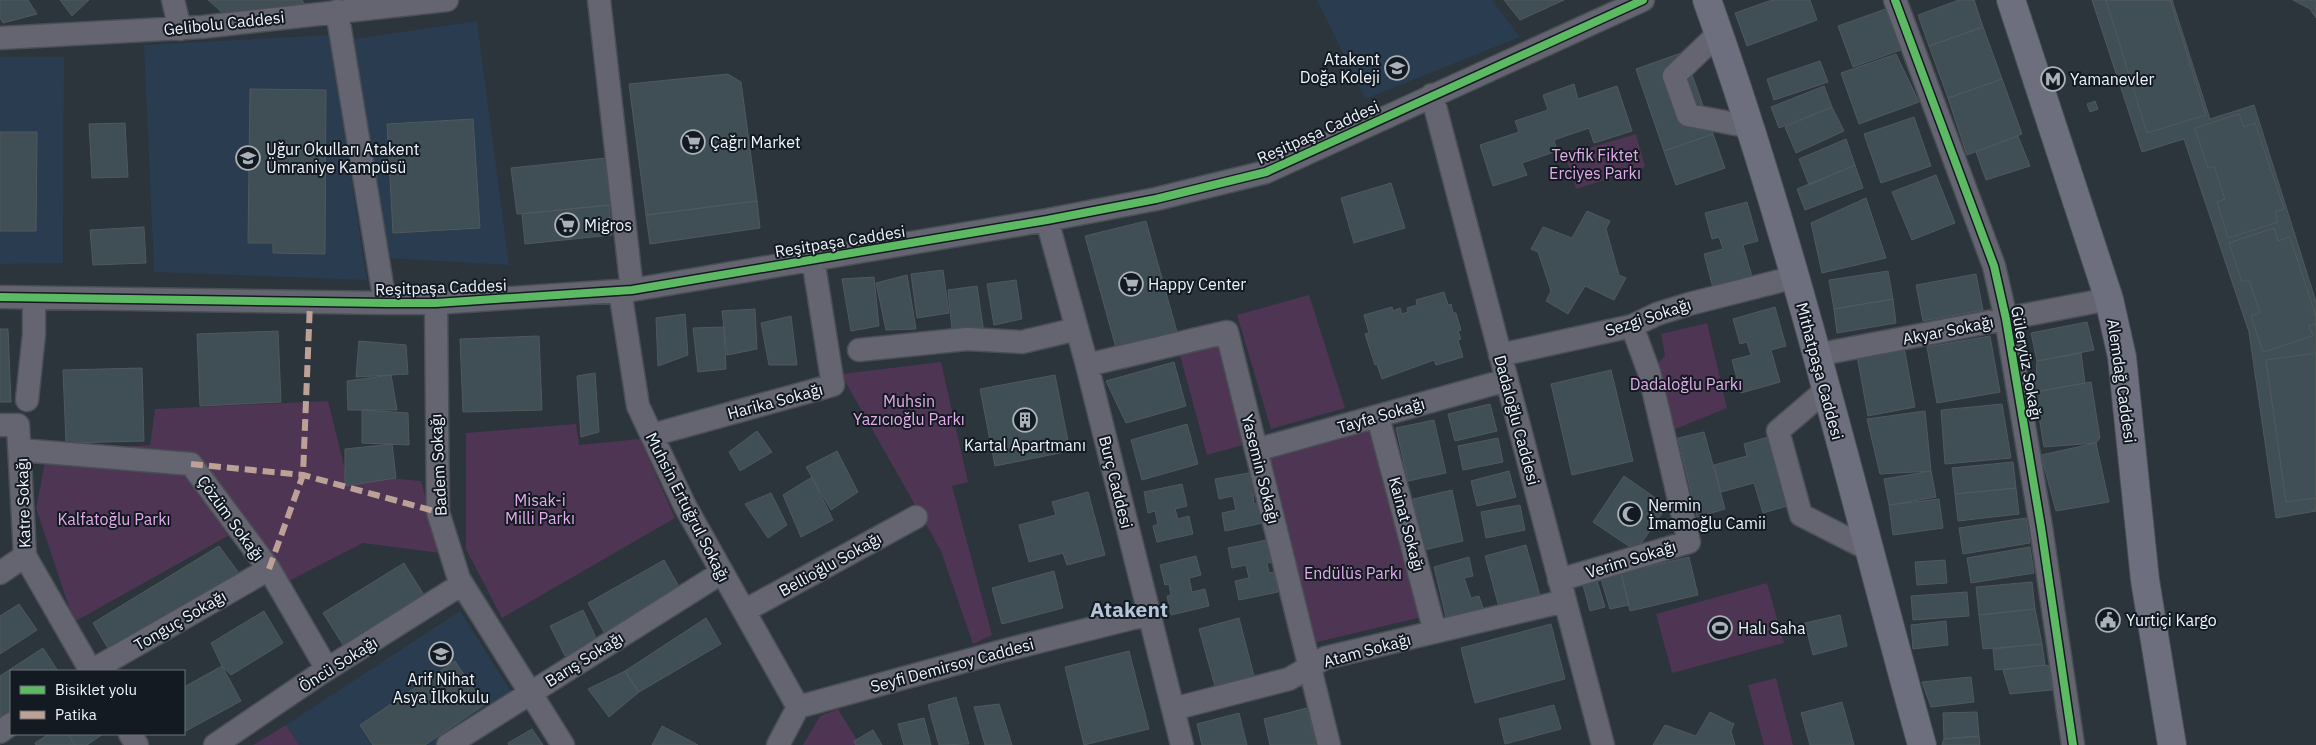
<svg xmlns="http://www.w3.org/2000/svg" width="2316" height="745" viewBox="0 0 2316 745" font-family="'IBM Plex Sans',sans-serif">
  <rect width="100%" height="100%" fill="#2c343c"/>
  <path fill="#2a3c4f" d="M1317,0h175l28,37 -155,62z
    M477,21l32,244 -124,-7 -31,-219z
    M329,35l38,245 -213,-8 -10,-227z
    M0,57h64l-1,206 -63,1z
    M460,611l54,85 -75,49h-140l-13,-20z"/>
  <path fill="#4e3553" d="M1636,134l9,33 -69,22 -11,-34z
    M1309,295l36,113 -74,21 -34,-114z
    M1707,323l20,85 -64,26 -14,-62 16,-16 -4,-22z
    M1228,337l26,105 -47,13 -30,-111z
    M941,362l27,120 -16,4 40,149 -19,9 -32,-93 -100,-177z
    M328,401l18,73 75,7 19,72 -77,-10 -74,38 -33,-15 -21,-34 -161,90 -38,-114 11,-56 103,-7 5,-36z
    M576,424l3,21 61,-6 35,79 -173,100 -36,-69v-116z
    M1371,427l51,190 -109,26 -44,-187z
    M1767,583l17,60 -112,30 -16,-59z
    M1776,678l17,67h-29l-16,-60z
    M838,709l22,36h-57l17,-29z
    M286,725l13,20h-46z"/>
  <path fill="#404e55" stroke="#50595d" d="M0,0h28l9,14 -34,9 -3,-5z
    M60,0h29l-17,16z
    M208,0h94l2,3 -79,12z
    M1504,0h60l-44,20z
    M1772,0h38l7,20 -70,26 -12,-33z
    M1959,0h15l9,27 -54,19 -11,-31z
    M2092,0h80l38,119 44,-14 62,197v209l-40,7 -27,-186 -65,-193 -42,13z
    M2106,0h64l36,115 -59,18z
    M2293,0h23v18l-6,-9z
    M1894,6l15,41 -56,20 -15,-41z
    M1983,27l19,52 -54,19 -19,-52z
    M1684,52l29,82 -49,17 -28,-82z
    M1896,54l23,48 -60,22 -18,-51z
    M1820,61l8,21 -54,18 -7,-21z
    M728,74l13,8 16,119 -111,14 -17,-131z
    M2002,79l20,55 -55,21 -19,-57z
    M1574,84l4,15 39,-13 15,45 -38,12 -5,-15 -35,12 3,11 -35,12 5,12 -34,11 -13,-41 39,-13 -4,-11 33,-11 -5,-15z
    M1824,86l8,21 -53,21 -8,-21z
    M250,89l76,1 -1,164 -52,-1v-10h-25z
    M2095,101l3,8 -8,3 -3,-8z
    M1832,107l12,24 -48,22 -11,-26z
    M2239,114l5,13 11,-4 29,86 -9,3 3,10 -50,16 -11,-36 8,-3 -11,-33 -6,2 -13,-40z
    M1914,117l17,49 -50,17 -17,-49z
    M473,119l7,109 -87,5 -6,-109z
    M125,123l3,54 -36,1 -3,-54z
    M0,132h37l-1,99h-36z
    M1713,134l12,34 -49,17 -12,-34z
    M2018,136l12,30 -44,14 -10,-28z
    M1846,139l9,26 -46,20 -10,-26z
    M606,158l5,47 -94,9 -6,-46z
    M1855,165l8,23 -58,22 -8,-21z
    M1936,175l19,48 -43,17 -20,-48z
    M1391,183l14,45 -51,15 -13,-45z
    M1866,198l20,60 -64,15 -11,-50z
    M757,201l3,27 -110,16 -4,-29z
    M1747,202l11,39 -15,4 9,32 -39,11 -9,-34 19,-5 -4,-12 -7,2 -7,-26z
    M609,205l3,30 -87,9 -3,-30z
    M1587,211l23,10 -4,8 13,46 7,3 -12,22 -29,-14 -17,28 -22,-13 5,-10 -13,-39 -7,-3 12,-22 29,11z
    M1146,221l31,111 -61,16 -31,-112z
    M144,227l2,36 -53,2 -3,-35z
    M2274,228l4,13 12,-4 26,80v7l-7,2 4,10 -50,16 -12,-36 9,-3 -11,-33 -7,2 -13,-39z
    M943,270l6,43 -32,5 -6,-44z
    M1888,271l5,28 -59,10 -5,-29z
    M1976,274l7,36 -60,11 -7,-36z
    M907,275l9,54 -30,1 -10,-47z
    M874,277l5,49 -28,5 -9,-52z
    M1016,280l6,39 -28,6 -7,-41z
    M977,286l7,47 -31,5 -5,-48z
    M1444,292l4,13 3,-1 2,9h3l5,17 -3,1 3,8 -3,1 5,17 -27,8 -2,-5 -52,19 -5,-15 -2,1 -10,-31 4,-1 -5,-18 28,-8 1,4 7,-3 2,6 6,-2 -1,-4 10,-3 -1,-5z
    M1893,299l3,24 -59,10 -3,-24z
    M1775,307l11,39 -15,4 9,32 -39,11 -9,-33 19,-5 -4,-13 -7,2 -7,-25z
    M755,309l2,40 -30,6 -5,-44z
    M685,314l3,41 -30,11 -2,-48z
    M791,316l6,49h-28l-8,-42z
    M2087,322l7,28 -57,11 -6,-28z
    M724,327l2,42 -28,3 -5,-44z
    M0,329h8l3,73h-11z
    M278,331l3,71 -81,4 -3,-72z
    M539,336l3,74 -79,2 -3,-73z
    M1990,336l10,56 -63,11 -10,-56z
    M359,341l47,4 2,29 -52,3z
    M1904,347l11,60 -47,9 -11,-60z
    M2081,353l4,30 -50,9 2,-31z
    M2316,353v145l-30,4 -20,-142z
    M1174,362l12,44 -60,17 -20,-42z
    M142,368l2,73 -78,2 -3,-73z
    M1611,370l22,91 -61,14 -21,-91z
    M595,373l4,59 -18,5 -4,-61z
    M391,375l6,35h-49l-1,-29z
    M1055,375l15,76 -75,15 -15,-77z
    M2091,382l9,56 -4,5 -52,4 -9,-55z
    M1490,404l7,27 -42,10 -7,-27z
    M2002,404l9,54 -66,6 -4,-54z
    M362,410l46,3 1,32 -47,-2z
    M1925,411l6,60 -51,3 -13,-55z
    M1434,420l12,53 -38,8 -12,-53z
    M1187,424l11,40 -56,16 -11,-40z
    M757,431l15,21 -32,19 -11,-19z
    M1789,431l19,69 -45,13 -9,-30 -33,9 -7,-27 33,-9 -3,-12z
    M1704,432l21,77 -28,8 -19,-79z
    M1498,438l5,24 -40,8 -5,-24z
    M2096,443l13,59 -53,9 -15,-56z
    M392,444l4,34 -51,8v-37z
    M837,451l21,41 -27,18 -25,-43z
    M2013,462l3,26 -61,6 -3,-26z
    M1509,471l7,26 -39,9 -6,-25z
    M1931,471l5,26 -47,8 -5,-26z
    M1254,472l4,22 -5,1 1,9 5,-1 4,20 -38,8 -3,-18 14,-3 -3,-14 -14,3 -4,-20z
    M1624,476l43,30 -31,45 -43,-29z
    M812,477l21,43 -32,17 -18,-42z
    M1182,484l5,22 -12,3 3,10 11,-3 4,18 -36,8 -4,-16 5,-2 -3,-13 -7,2 -4,-21z
    M2016,488l3,26 -61,7 -3,-27z
    M1452,490l11,51 -39,9 -11,-51z
    M1088,492l17,63 -38,10 -4,-12 -34,9 -10,-37 37,-10 -4,-13z
    M771,493l16,32 -19,13 -23,-34z
    M1939,499l4,29 -50,7 -4,-30z
    M1520,505l5,25 -39,8 -5,-26z
    M2026,518l4,25 -67,11 -4,-26z
    M1267,540l5,22 -5,1 2,10 5,-1 4,20 -39,8 -4,-19 14,-3 -3,-13 -14,3 -4,-20z
    M1526,545l14,51 -41,11 -14,-51z
    M219,546l20,27 -130,77 -16,-27z
    M2030,547l4,26 -63,10 -4,-25z
    M1196,556l5,19 -12,3 3,14 13,-3 4,17 -38,9 -4,-19 4,-1 -2,-11 -4,1 -5,-20z
    M1469,557l4,19 -9,2 7,20 8,-2 5,15 -37,10 -13,-54z
    M1689,557l9,38 -68,16 -9,-38z
    M664,560l17,30 -76,44 -17,-31z
    M1945,560l2,23 -30,2 -2,-23z
    M404,563l27,43 -81,50 -27,-43z
    M1054,571l9,37 -61,16 -10,-36z
    M1621,573l8,32 -19,4 -9,-30z
    M1597,581l8,26 -15,4 -7,-26z
    M2032,582l3,27 -56,6 -3,-28z
    M1967,592l2,24 -56,4 -2,-24z
    M19,604l18,26 -37,24v-38z
    M2035,609l7,35 -59,5 -4,-34z
    M583,610l14,30 -32,16 -15,-30z
    M264,611l19,32 -52,32 -9,-9 -11,-23z
    M1840,615l7,31 -34,9 -8,-32z
    M706,618l15,26 -82,48 -14,-21z
    M1239,618l16,62 -39,10 -17,-61z
    M1946,621l2,24 -35,4 -2,-24z
    M1551,624l14,55 -90,24 -14,-55z
    M2042,644l3,21 -50,5 -2,-21z
    M43,648l15,23h-47v43l-11,7v-45z
    M1129,651l20,78 -65,16 -19,-78z
    M455,661l29,44 -59,40h-52l-13,-20z
    M2045,665l4,1 3,24 -42,4 -7,-24z
    M222,666l19,35 -57,31v-45z
    M625,671l14,21 -30,25 -21,-28z
    M1971,677l3,25 -43,5 -9,-25z
    M956,697l13,47 -30,1 -11,-40z
    M1842,702l12,43h-44l-9,-32z
    M999,704l13,41h-27l-11,-38z
    M1554,705l7,24 -56,15 -6,-25z
    M1307,708l9,37h-46l-6,-26z
    M1710,712l24,12 -3,7 4,14h-82l12,-20 31,11z
    M1977,712l2,24 -35,3 -1,-26z
    M1239,713l8,32h-45l-5,-21z
    M924,718l7,27h-27l-6,-21z
    M662,726l36,19h-46z
    M532,729l11,16h-34l-1,-2z
    M873,730l9,15h-26l-2,-4z
    M49,734h19l7,11h-39l-1,-2z
    M68,734h35l-16,11h-12z
    M1979,736l1,9h-38l2,-6z"/>
  <g fill="none" stroke-linecap="round" stroke-linejoin="round">
    <g stroke="#494f55" stroke-width="25">
      <path id="minor" d="M173,0l7,29
        M599,0l33,290
        M1895,0l99,266 12,53 35,208 32,218
        M337,11l48,292
        M1719,33l-45,43 14,39 63,12
        M0,38l202,-11 245,-27
        M1432,95l171,650
        M1047,220l40,145 95,380
        M620,291l18,115 47,100 113,201
        M0,297l385,6h51l196,-13 415,-70 109,-21 110,-27 377,-172
        M436,303l2,209 21,67 104,166
        M859,350l108,-11 55,3 55,-13
        M1500,355l132,-29 25,-12 32,-10 106,-27
        M1816,355l293,-56
        M1087,365l140,-33 102,413
        M1826,390l-48,41 23,84 67,34
        M27,400l7,-66v-36
        M1378,417l57,215
        M0,425h18l7,131 66,115
        M652,435l181,-50 -20,-126
        M20,450l171,14 78,105 58,100
        M1256,450l251,-70
        M0,573l25,-17
        M1559,580l130,-38 -40,-170 -17,-46
        M744,611l172,-94
        M91,671l178,-102
        M1173,709l116,-30 36,-21 240,-57
        M0,732l11,-8
        M130,734l7,11
        M215,745l106,-72 141,-89
        M448,745l273,-172
        M778,745l20,-38 204,-56 147,-37"/>
    </g>
    <g stroke="#494f55" stroke-width="30">
      <path id="major" d="M1707,0c87,243 146,496 215,745
        M2011,0l98,299 13,58 23,223 27,165"/>
    </g>
    <use href="#minor" stroke="#656572" stroke-width="22"/>
    <use href="#major" stroke="#6d6f7e" stroke-width="28"/>
    <path stroke="#bda197" stroke-width="6" stroke-dasharray="12 6" stroke-linecap="butt" d="M191,464l112,11 135,37
      M269,569l34,-94 7,-172"/>
    <g stroke="#141a21" stroke-width="11">
      <path id="cycleway" d="M1895,0l99,266 12,53 35,208 32,218
        M0,297l385,6h51l196,-13 415,-70 109,-21 110,-27 377,-172"/>
    </g>
    <use href="#cycleway" stroke="#5cba63" stroke-width="8"/>
  </g>
  <defs>
    <g id="school-ring" transform="scale(1.25)"><circle r="9.5" fill="#141a21" stroke="#aab1b9" stroke-width="1.5"/><path d="M0-5L7-2L0 1L-7-2ZM-4 1L0 2.5L4 1V4Q0 6-4 4Z" fill="#aab1b9"/></g>
    <g id="metro-ring" transform="scale(1.25)"><circle r="9.5" fill="#141a21" stroke="#aab1b9" stroke-width="1.5"/><path d="M-5.5 5V-5H-3L0 0L3-5H5.5V5H3V-.5L0 4L-3-.5V5Z" fill="#aab1b9"/></g>
    <g id="supermarket-ring" transform="scale(1.25)"><circle r="9.5" fill="#141a21" stroke="#aab1b9" stroke-width="1.5"/><path d="M-6-5.5h2.5l.6 2H6L4.5 2H-2.5L-4.4-4H-6ZM-1.5 3.2a1.3 1.3 0 1 0 .1 0ZM3 3.2a1.3 1.3 0 1 0 .1 0Z" fill="#aab1b9"/></g>
    <g id="building-ring" transform="scale(1.25)"><circle r="9.5" fill="#141a21" stroke="#aab1b9" stroke-width="1.5"/><path d="M-4-6H4V6H1V3H-1V6H-4ZM-2.5-4.3h1.7v1.8h-1.7ZM.8-4.3h1.7v1.8H.8ZM-2.5-1h1.7V.8h-1.7ZM.8-1h1.7V.8H.8Z" fill="#aab1b9"/></g>
    <g id="mosque-ring" transform="scale(1.25)"><circle r="9.5" fill="#141a21" stroke="#aab1b9" stroke-width="1.5"/><path d="M3.5-4.9A6 6 0 1 0 3.5 4.9A5 5 0 1 1 3.5-4.9Z" fill="#aab1b9"/></g>
    <g id="civic-ring" transform="scale(1.25)"><circle r="9.5" fill="#141a21" stroke="#aab1b9" stroke-width="1.5"/><path d="M-.6-6.5H3V-4.5H.6V-3L4-1V1h2V6H-6V1h2V-1L-.6-3ZM-1.2 2.5V6h2.4V2.5Z" fill="#aab1b9"/></g>
    <g id="stadium-ring" transform="scale(1.25)"><circle r="9.5" fill="#141a21" stroke="#aab1b9" stroke-width="1.5"/><path d="M0-5a6.5 5 0 1 0 0 10a6.5 5 0 1 0 0-10ZM-3.5-1.8h7v3.6h-7Z" fill="#aab1b9"/></g>
  </defs>
  <g fill-rule="evenodd">
    <use href="#school-ring" x="1397" y="68"/>
    <use href="#metro-ring" x="2053" y="79"/>
    <use href="#supermarket-ring" x="693" y="142"/>
    <use href="#school-ring" x="248" y="158"/>
    <use href="#supermarket-ring" x="567" y="225"/>
    <use href="#supermarket-ring" x="1131" y="284"/>
    <use href="#building-ring" x="1025" y="420"/>
    <use href="#mosque-ring" x="1630" y="514"/>
    <use href="#civic-ring" x="2108" y="620"/>
    <use href="#stadium-ring" x="1720" y="628"/>
    <use href="#school-ring" x="441" y="654"/>
  </g>
  <g text-anchor="middle" dominant-baseline="central" stroke-width="4" stroke-linejoin="round" paint-order="stroke">
    <g font-size="16" fill="#eef5fd" stroke="#141a21">
      <text transform="translate(224 23) rotate(-6)">Gelibolu Caddesi</text>
      <text transform="translate(1318 132) rotate(-24)">Reşitpaşa Caddesi</text>
      <text transform="translate(840 241) rotate(-9)">Reşitpaşa Caddesi</text>
      <text transform="translate(441 287) rotate(-2)">Reşitpaşa Caddesi</text>
      <text transform="translate(1648 317) rotate(-18)">Sezgi Sokağı</text>
      <text transform="translate(1948 330) rotate(-11)">Akyar Sokağı</text>
      <text transform="translate(2027 363) rotate(80)">Güleryüz Sokağı</text>
      <text transform="translate(1820 371) rotate(75)">Mithatpaşa Caddesi</text>
      <text transform="translate(2122 381) rotate(82)">Alemdağ Caddesi</text>
      <text transform="translate(775 401) rotate(-15)">Harika Sokağı</text>
      <text transform="translate(1381 415) rotate(-16)">Tayfa Sokağı</text>
      <text transform="translate(1517 420) rotate(75)">Dadaloğlu Caddesi</text>
      <text transform="translate(438 465) rotate(-93)">Badem Sokağı</text>
      <text transform="translate(1261 469) rotate(76)">Yasemin Sokağı</text>
      <text transform="translate(1116 482) rotate(76)">Burç Caddesi</text>
      <text transform="translate(23 503) rotate(-92)">Katre Sokağı</text>
      <text transform="translate(688 507) rotate(63)">Muhsin Ertuğrul Sokağı</text>
      <text transform="translate(231 518) rotate(54)">Çözüm Sokağı</text>
      <text transform="translate(1407 524) rotate(75)">Kainat Sokağı</text>
      <text transform="translate(1631 559) rotate(-17)">Verim Sokağı</text>
      <text transform="translate(830 564) rotate(-29)">Bellioğlu Sokağı</text>
      <text transform="translate(180 620) rotate(-30)">Tonguç Sokağı</text>
      <text transform="translate(1367 650) rotate(-15)">Atam Sokağı</text>
      <text transform="translate(584 659) rotate(-32)">Barış Sokağı</text>
      <text transform="translate(338 664) rotate(-32)">Öncü Sokağı</text>
      <text transform="translate(952 665) rotate(-15)">Seyfi Demirsoy Caddesi</text>
    </g>
    <g font-size="16" fill="#eef5fd" stroke="#141a21" text-anchor="start">
      <text x="1380" y="59" text-anchor="end">Atakent<tspan x="1380" dy="18">Doğa Koleji</tspan></text>
      <text x="2070" y="79">Yamanevler</text>
      <text x="710" y="142">Çağrı Market</text>
      <text x="266" y="149">Uğur Okulları Atakent<tspan x="266" dy="18">Ümraniye Kampüsü</tspan></text>
      <text x="584" y="225">Migros</text>
      <text x="1148" y="284">Happy Center</text>
      <text x="1025" y="445" text-anchor="middle">Kartal Apartmanı</text>
      <text x="1648" y="505">Nermin<tspan x="1648" dy="18">İmamoğlu Camii</tspan></text>
      <text x="2126" y="620">Yurtiçi Kargo</text>
      <text x="1738" y="628">Halı Saha</text>
      <text x="441" y="679" text-anchor="middle">Arif Nihat<tspan x="441" dy="18">Asya İlkokulu</tspan></text>
    </g>
    <g font-size="16" fill="#e3aceb" stroke="#141a21">
      <text x="1595" y="155">Tevfik Fiktet<tspan x="1595" dy="18">Erciyes Parkı</tspan></text>
      <text x="1686" y="384">Dadaloğlu Parkı</text>
      <text x="909" y="401">Muhsin<tspan x="909" dy="18">Yazıcıoğlu Parkı</tspan></text>
      <text x="540" y="500">Misak-i<tspan x="540" dy="18">Milli Parkı</tspan></text>
      <text x="114" y="519">Kalfatoğlu Parkı</text>
      <text x="1353" y="573">Endülüs Parkı</text>
    </g>
    <g font-size="21" font-weight="bold" fill="#b4c5d9" stroke="#141a21">
      <text x="1129" y="609">Atakent</text>
    </g>
  </g>
  <rect x="10" y="670" width="175" height="65" fill="#141a21" stroke="#6b7279"/>
  <rect x="20" y="686" width="25" height="8" fill="#5cba63" stroke="#6b7279"/>
  <text x="55" y="695" font-size="15" fill="#eef5fd">Bisiklet yolu</text>
  <rect x="20" y="711" width="25" height="8" fill="#bda197" stroke="#6b7279"/>
  <text x="55" y="720" font-size="15" fill="#eef5fd">Patika</text>
</svg>
